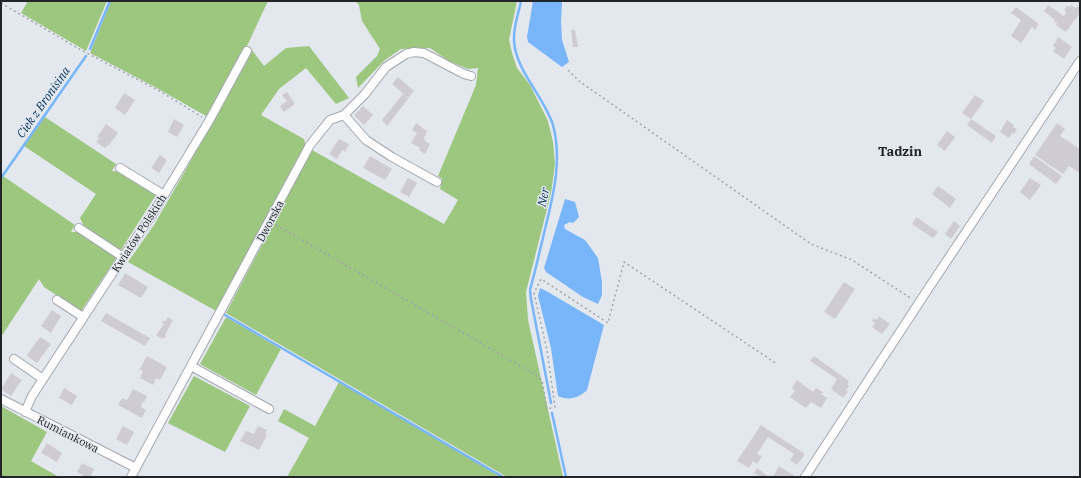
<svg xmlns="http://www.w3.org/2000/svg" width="1081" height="478" viewBox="0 0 1081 478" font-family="'IBM Plex Serif',serif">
  <rect width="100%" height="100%" fill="#e3e8ef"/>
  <path fill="#9dc67f" d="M28,1h79l-21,50 -65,-38z
    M111,1h157l-20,43 -42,72 -51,-29 -65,-34z
    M355,1h162l-8,39 3,13 5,15 13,17 18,36 5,21 2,22 -4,29 -25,99 2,28 35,157h-56l-281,-164 86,-163 132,74 14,-24 -18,-11 2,-10 -4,-3 38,-91 2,-17 -10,1 -19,-8 -19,-13 -29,1 -16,11 -27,28 -2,-11 21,-21 3,-7 -18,-28 -3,-16z
    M309,46l40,52 -13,6 -30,-36 -27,21 -18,26 43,24 2,8 -88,165 -90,-50 26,-37 30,-52 68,-123 12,16 22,-18z
    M45,117l71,47 -4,7 8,1 36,23 -35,55 -37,-24 -4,-8 16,-24 -72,-48z
    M3,176l72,49 -4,7h9l37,25 -36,54 -37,-24 -5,-8 -38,58v-157z
    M226,317l55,32 -25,46 -56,-31z
    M194,376l56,30 -25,46 -57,-29z
    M339,382l162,95h-214l22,-39 -31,-17 6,-12 31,17z
    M1,406l46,26 -16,29 28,16h-58z"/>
  <path fill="#78b5f9" d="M533,1h29l-1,21 1,18 7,22 -7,5 -34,-25 -1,-5z
    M565,199l10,3 4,15 -6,6 -3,-1 -6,3 1,4 20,11 13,18 4,24v13l-4,9 -15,-7 -37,-25 -2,-4z
    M540,288l8,4 56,33 -17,65c-8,8 -19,11 -29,6l-7,-48 -13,-52z"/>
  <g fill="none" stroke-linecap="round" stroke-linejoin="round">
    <path stroke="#78b5f9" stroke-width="2.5" d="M521,1c-2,11 -7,24 -7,36 -1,31 30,59 39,88 9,33 1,68 -7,100 -5,21 -10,43 -16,65l1,9 20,104
      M90,49l20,-48
      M1,178l85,-122
      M225,315l278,162
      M552,413l14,64"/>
  </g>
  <path fill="#cecbd3" d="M1048,5l16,11 2,-4 -2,-2 3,-4 3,1 1,-2 5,3 2,-2 2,1v6l-14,19 -10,-7 1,-2 -3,-2 1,-1 -11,-9z
    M1016,7l23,17 -4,6 -3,-3 -11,16 -10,-7 10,-16 -10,-7z
    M571,30h4l3,17h-5z
    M1058,37l14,10 -8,12 -11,-8 3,-3 -3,-2z
    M398,77l16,14 -6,7 -16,-14z
    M287,92l8,12 -11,8 -4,-6 7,-5 -5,-6z
    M124,93l11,7 -10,15 -10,-7z
    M403,94l5,5 -21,27 -5,-6z
    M975,95l9,6 -13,18 -9,-6z
    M363,106l10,9 -9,10 -10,-10z
    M174,119l10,6 -7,12 -9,-5z
    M971,119l25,17 -4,7 -25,-18z
    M1007,120l7,5 -1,2 4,2 -3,5 -2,-1 -3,5 -9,-6z
    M416,123l11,8 -3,7 1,3 5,3 -5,10 -6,-4 1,-2 -9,-5 6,-10 -5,-3z
    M1057,123l8,6 -5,7 20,13v24l-11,-7 -6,8 -28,-19z
    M106,124l12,9 -9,12h-1l-3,3 -9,-6 3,-4 -2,-1z
    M947,131l8,6 -10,14 -8,-6z
    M339,139l10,5 -4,8 -3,-2 -5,9 -8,-5z
    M160,155l7,5 -8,13 -8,-5z
    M370,156l22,13 -7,11 -22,-12z
    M1034,156l28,20 -6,8 -27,-20z
    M408,178l9,5 -8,14 -9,-5z
    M1030,178l11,7 -11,15 -10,-8z
    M938,186l18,13 -6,9 -18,-14z
    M916,217l22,15 -5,6 -21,-14z
    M954,221l6,5 -9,13 -6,-5z
    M125,273l23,14 -7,11 -23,-13z
    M844,282l11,7 -20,30 -11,-7z
    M52,310l9,6 -10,17 -10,-7z
    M106,313l44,25 -5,8 -44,-25z
    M879,316l11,8 -8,10 -10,-7 3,-4 -3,-2 2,-3 3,2z
    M168,317l5,3 -8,15 1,1 -1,3 -2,-2 -1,2 -6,-4 8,-11 -2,-1 1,-3 2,2z
    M40,337l11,7 -14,19 -7,-5 -3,-3z
    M147,356l20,11 -7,13 -4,-2 -3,7 -13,-7 3,-7 -3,-2z
    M814,356l35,25 -2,3 2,2 -3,4 2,2 -5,6 -12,-9 6,-10 -27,-18z
    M11,373l11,7 -11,16 -10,-7z
    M797,380l16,12 3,-4 7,4 -2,2 6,4 -6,10 -10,-6 -5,6 -16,-11 5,-6 -3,-3z
    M64,388l13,8 -5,9 -13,-7z
    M133,389l14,7 -3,6 -1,-1 -2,6 5,3 -4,8 -24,-13 4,-7 5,2z
    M761,425l44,29 -8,11 -7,-5 4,-6 -26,-17 -11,17 5,2 -5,8 -4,-3 -4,7 -12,-7z
    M123,426l11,6 -7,13 -11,-6z
    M258,426l9,4 -2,4 2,1 -8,15 -19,-9 6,-10 8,3z
    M47,443l15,10 -5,9 -16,-9z
    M82,463l12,6 -4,8h-5l-8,-5z
    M779,466l15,9 -2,2h-19z
    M757,468l11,8 3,1h-11l-6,-4z"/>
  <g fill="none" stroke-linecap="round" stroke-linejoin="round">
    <g stroke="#a3a7ae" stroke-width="10">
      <path id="street" d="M344,115l22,25 26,17 45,25
        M120,168l44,27
        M79,228l44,29
        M57,300l26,17
        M14,359l29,20
        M191,366l78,43
        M1,399l135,69
        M25,412l7,-16 11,-17 80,-122 29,-42 57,-94 38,-70
        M131,477l179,-332 20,-25 14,-5 21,-21 21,-27 20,-13 8,-2 10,1 40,21 7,2
        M805,477l125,-191 150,-225"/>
    </g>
    <path stroke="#a0a4aa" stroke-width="1.5" stroke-dasharray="2 3" stroke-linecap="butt" d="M1,3l80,47 77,40 44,27
      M568,70l11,11 232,163 41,16 60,39
      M276,225l260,150 6,5 5,29 8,-2 -8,-57 -13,-57 7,-14 67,44 16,-61 153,102"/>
    <use href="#street" stroke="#fff" stroke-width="8"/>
  </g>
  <g text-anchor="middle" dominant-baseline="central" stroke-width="3" stroke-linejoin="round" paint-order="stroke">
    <g font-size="11" fill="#222427" stroke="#e3e8ef">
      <text transform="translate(270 221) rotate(-62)">Dworska</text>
      <text transform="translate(139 233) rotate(-57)">Kwiatów Polskich</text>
      <text transform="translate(68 434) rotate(27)">Rumiankowa</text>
    </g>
    <g font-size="12" font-style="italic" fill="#04305a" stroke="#e3e8ef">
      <text transform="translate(43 102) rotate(-55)">Ciek z Bronisina</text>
      <text transform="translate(543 197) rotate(-78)">Ner</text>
    </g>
    <g font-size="13" font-weight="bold" fill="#222427" stroke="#e3e8ef">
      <text x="900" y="151">Tadzin</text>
    </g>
  </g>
  <rect width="1081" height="478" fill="none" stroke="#222427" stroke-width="4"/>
</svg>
